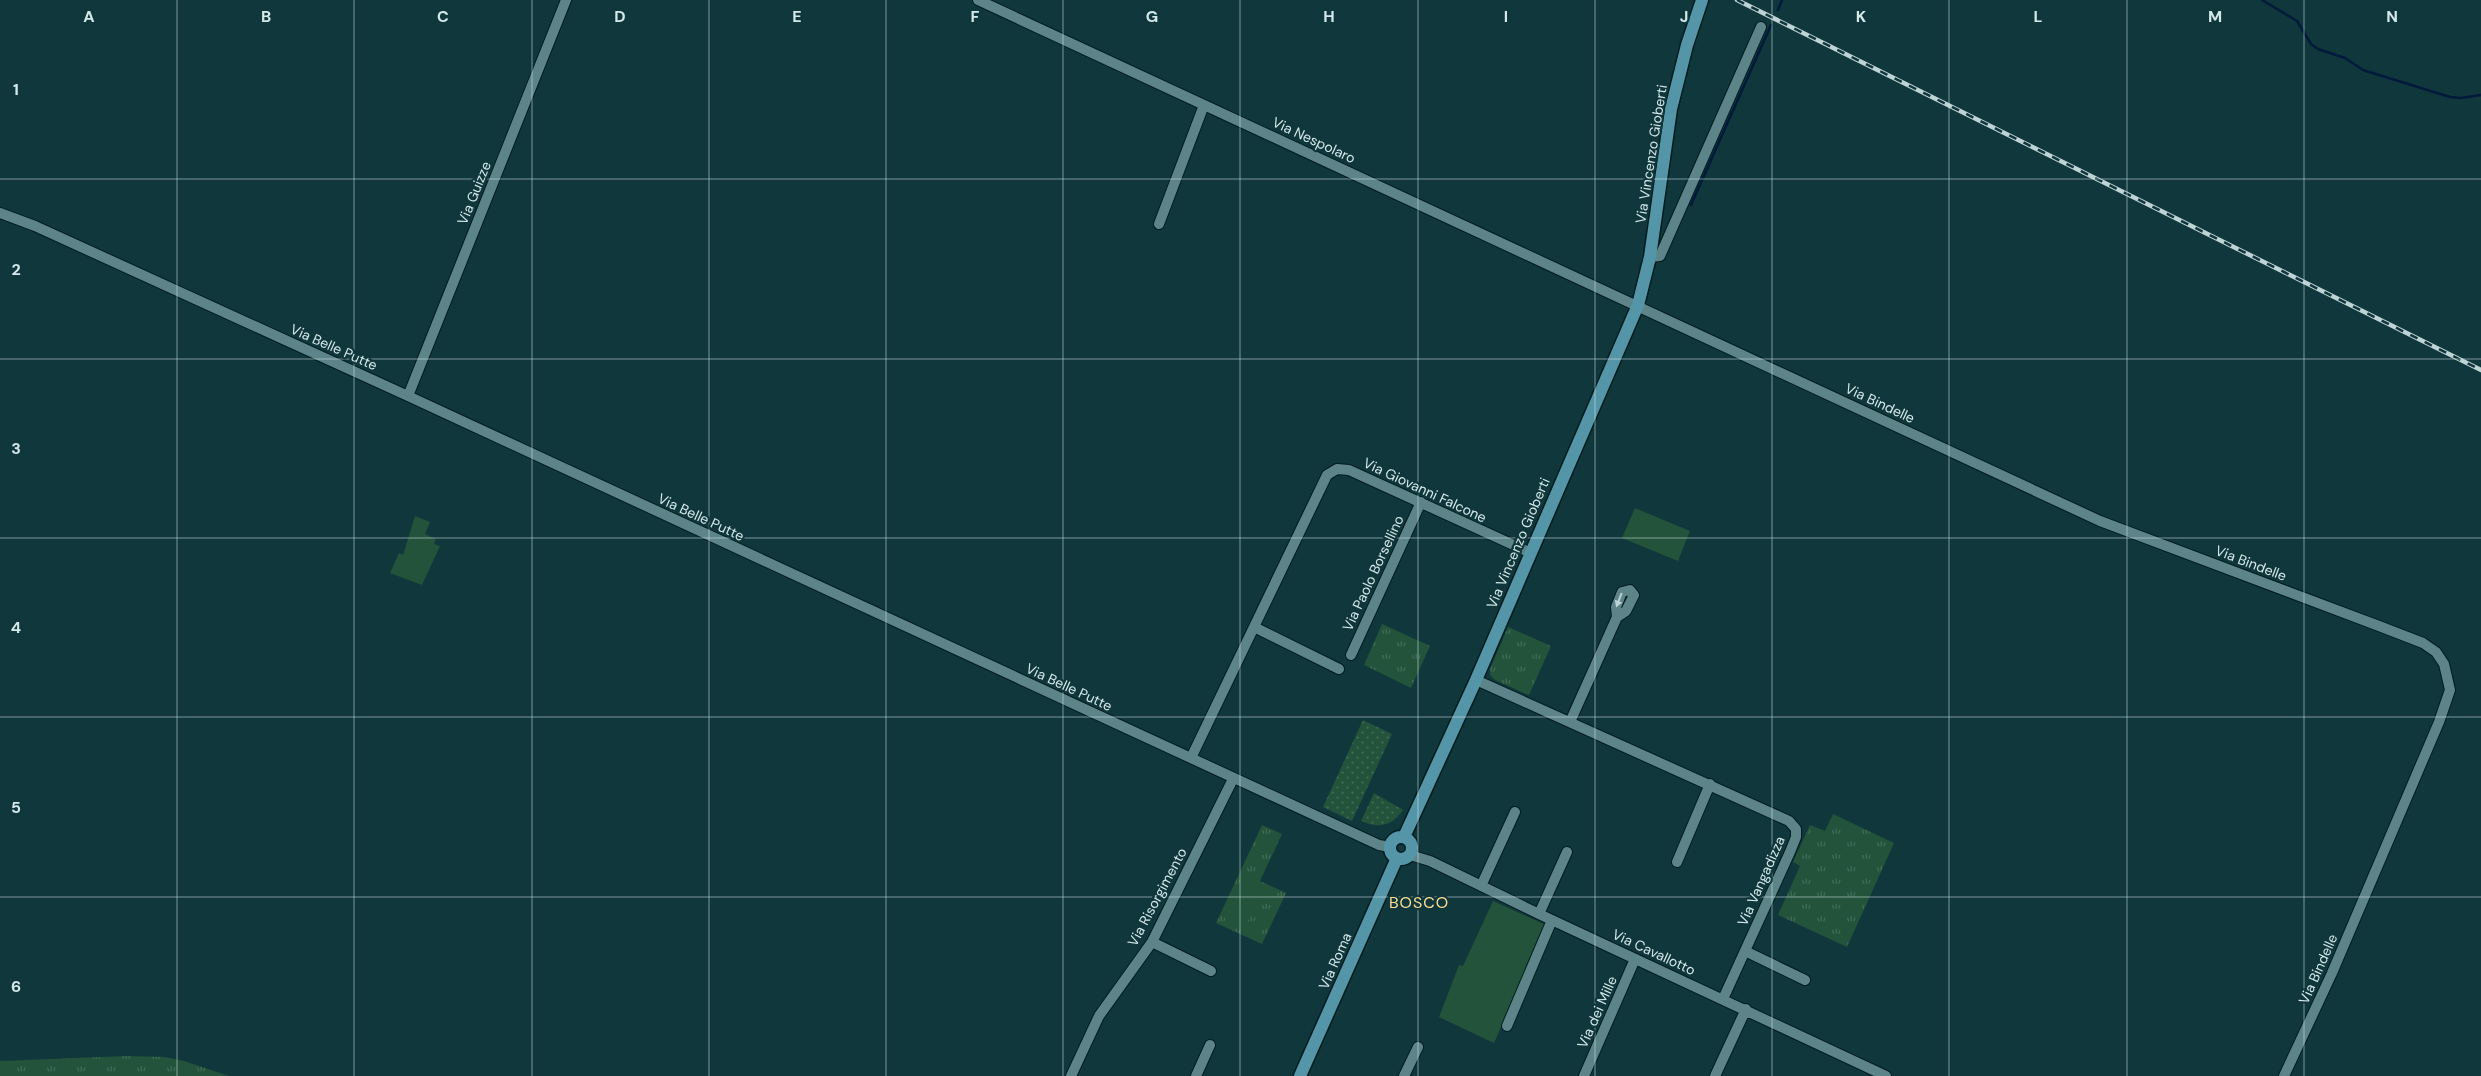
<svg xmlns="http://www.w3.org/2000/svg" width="2481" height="1076" viewBox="0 0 2481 1076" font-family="'DM Sans',sans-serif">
  <defs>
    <pattern id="grass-dots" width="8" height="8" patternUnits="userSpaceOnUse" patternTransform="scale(1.25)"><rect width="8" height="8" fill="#23533a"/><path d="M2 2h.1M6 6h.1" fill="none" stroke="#426c57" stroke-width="1.8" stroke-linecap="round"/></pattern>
    <pattern id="park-tufts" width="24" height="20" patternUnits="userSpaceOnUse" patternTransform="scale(1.25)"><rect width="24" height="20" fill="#23533a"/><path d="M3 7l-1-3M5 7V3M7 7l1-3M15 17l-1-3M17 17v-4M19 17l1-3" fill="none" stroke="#426c57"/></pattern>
  </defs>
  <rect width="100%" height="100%" fill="#10373b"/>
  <path fill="url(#grass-dots)" d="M1363,720l29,14 -40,87 -29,-14z
    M1374,793l29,17c-12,16 -23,19 -42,11z"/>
  <path fill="url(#park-tufts)" d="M1382,624l48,22 -19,42 -47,-23z
    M1508,627l43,19 -22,49 -34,-15 -5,-5v-6z
    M1833,814l61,29 -47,104 -69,-32 22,-49 -7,-4 17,-37 15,6z
    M1262,825l20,9 -22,47 26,12 -24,51 -46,-21z
    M127,1056l38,1 19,4 45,15h-229v-15z"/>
  <path fill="#23533a" d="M1635,508l55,23 -12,30 -56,-23z
    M415,516l15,6 -5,12 11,5 -2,5 6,2 -18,39 -32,-12 9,-20 4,2z
    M1241,879l22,11 -18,37 -22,-10z
    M1493,901l53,24 -52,118 -55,-26 20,-52 4,1z"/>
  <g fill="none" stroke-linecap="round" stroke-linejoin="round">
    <path stroke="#001a3b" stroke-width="2.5" d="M2262,0l35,21 14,23 7,5 27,9 18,12 87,27 11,1 20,-3
      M1778,10l4,-10
      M1691,205l80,-180"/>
    <g stroke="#011d20" stroke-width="12">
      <path id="street" d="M978,0l1122,521 279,105 44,17 13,9 8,12 6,26 -11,32 -107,251 -48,103
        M0,213l35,13 373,170 971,449 11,2
        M1159,224l45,-119
        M1650,257l10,-1 101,-229
        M408,396l158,-396
        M1254,627l85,42
        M1351,655l70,-153
        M1476,680l313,141 7,8v8l-6,15 -67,147
        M1570,722l47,-105 9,-6 8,-16 -4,-5 -8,2 -6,15 1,10
        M1191,758l136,-283 10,-6 12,1 180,82
        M1410,855l20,6 109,53 347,162
        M1677,862l33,-78
        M1481,886l34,-74
        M1539,914l28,-62
        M1152,942l59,29
        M1745,951l60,29
        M1507,1026l45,-106
        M1071,1076l28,-60 53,-74 81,-163
        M1196,1076l14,-31
        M1404,1076l14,-29
        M1584,1076l51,-117
        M1715,1076l31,-67"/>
    </g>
    <g stroke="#011d20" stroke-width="15">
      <path id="secondary" d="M1404,837l72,-157 162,-375 12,-48 21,-148 16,-64 15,-45
        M1390 848a11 11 0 1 1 22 0a11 11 0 1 1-22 0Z
        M1300,1076l97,-218"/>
    </g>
    <use href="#street" stroke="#5d8488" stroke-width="10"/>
    <use href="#secondary" stroke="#5495a7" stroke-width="12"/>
    <g stroke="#bdd3d5" stroke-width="4.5">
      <path id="rail" d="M1737,0l744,370"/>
    </g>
    <use href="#rail" stroke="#10373b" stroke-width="2.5" stroke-dasharray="8" stroke-linecap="butt"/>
  </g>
  <defs><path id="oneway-solid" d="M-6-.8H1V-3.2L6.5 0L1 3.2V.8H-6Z" transform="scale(1.25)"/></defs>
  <use fill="#bcd4d6" href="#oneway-solid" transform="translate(1619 600) rotate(111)"/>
  <path fill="none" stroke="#d4e8ea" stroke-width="1" stroke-opacity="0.55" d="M177,0v1076M354,0v1076M532,0v1076M709,0v1076M886,0v1076M1063,0v1076M1240,0v1076M1418,0v1076M1595,0v1076M1772,0v1076M1949,0v1076M2127,0v1076M2304,0v1076M0,179h2481M0,359h2481M0,538h2481M0,717h2481M0,897h2481"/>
  <g text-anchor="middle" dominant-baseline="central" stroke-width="4.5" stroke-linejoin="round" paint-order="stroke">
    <g font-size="14" fill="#d4e8ea" stroke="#10373b">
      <text transform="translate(1314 140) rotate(25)">Via Nespolaro</text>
      <text transform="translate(1651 154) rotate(-81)">Via Vincenzo Gioberti</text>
      <text transform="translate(474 193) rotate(-68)">Via Guizze</text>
      <text transform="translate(334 347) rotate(24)">Via Belle Putte</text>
      <text transform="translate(1880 403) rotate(25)">Via Bindelle</text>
      <text transform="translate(1425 490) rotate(25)">Via Giovanni Falcone</text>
      <text transform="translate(701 517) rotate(25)">Via Belle Putte</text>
      <text transform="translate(1518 543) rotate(-67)">Via Vincenzo Gioberti</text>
      <text transform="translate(2251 563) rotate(21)">Via Bindelle</text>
      <text transform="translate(1373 573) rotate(-65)">Via Paolo Borsellino</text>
      <text transform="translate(1069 687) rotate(25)">Via Belle Putte</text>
      <text transform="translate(1761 881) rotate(-66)">Via Vangadizza</text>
      <text transform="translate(1157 897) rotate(-62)">Via Risorgimento</text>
      <text transform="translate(1654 952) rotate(25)">Via Cavallotto</text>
      <text transform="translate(1335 961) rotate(-66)">Via Roma</text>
      <text transform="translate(2318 969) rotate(-66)">Via Bindelle</text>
      <text transform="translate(1597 1012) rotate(-66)">Via dei Mille</text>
    </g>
    <g font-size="16" letter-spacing="1" fill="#fede93" stroke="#10373b">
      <text x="1419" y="902">BOSCO</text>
    </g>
  </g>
  <g font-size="16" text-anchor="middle" font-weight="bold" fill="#d4e8ea" stroke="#10373b" stroke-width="4.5" stroke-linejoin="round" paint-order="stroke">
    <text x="89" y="22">A</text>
    <text x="266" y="22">B</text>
    <text x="443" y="22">C</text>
    <text x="620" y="22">D</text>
    <text x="797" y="22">E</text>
    <text x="975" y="22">F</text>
    <text x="1152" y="22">G</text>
    <text x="1329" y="22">H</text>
    <text x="1506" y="22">I</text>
    <text x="1684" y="22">J</text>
    <text x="1861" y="22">K</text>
    <text x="2038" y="22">L</text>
    <text x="2215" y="22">M</text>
    <text x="2392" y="22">N</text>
    <text x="16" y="95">1</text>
    <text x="16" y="275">2</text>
    <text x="16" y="454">3</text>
    <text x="16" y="633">4</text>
    <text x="16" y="813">5</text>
    <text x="16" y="992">6</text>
  </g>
</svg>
